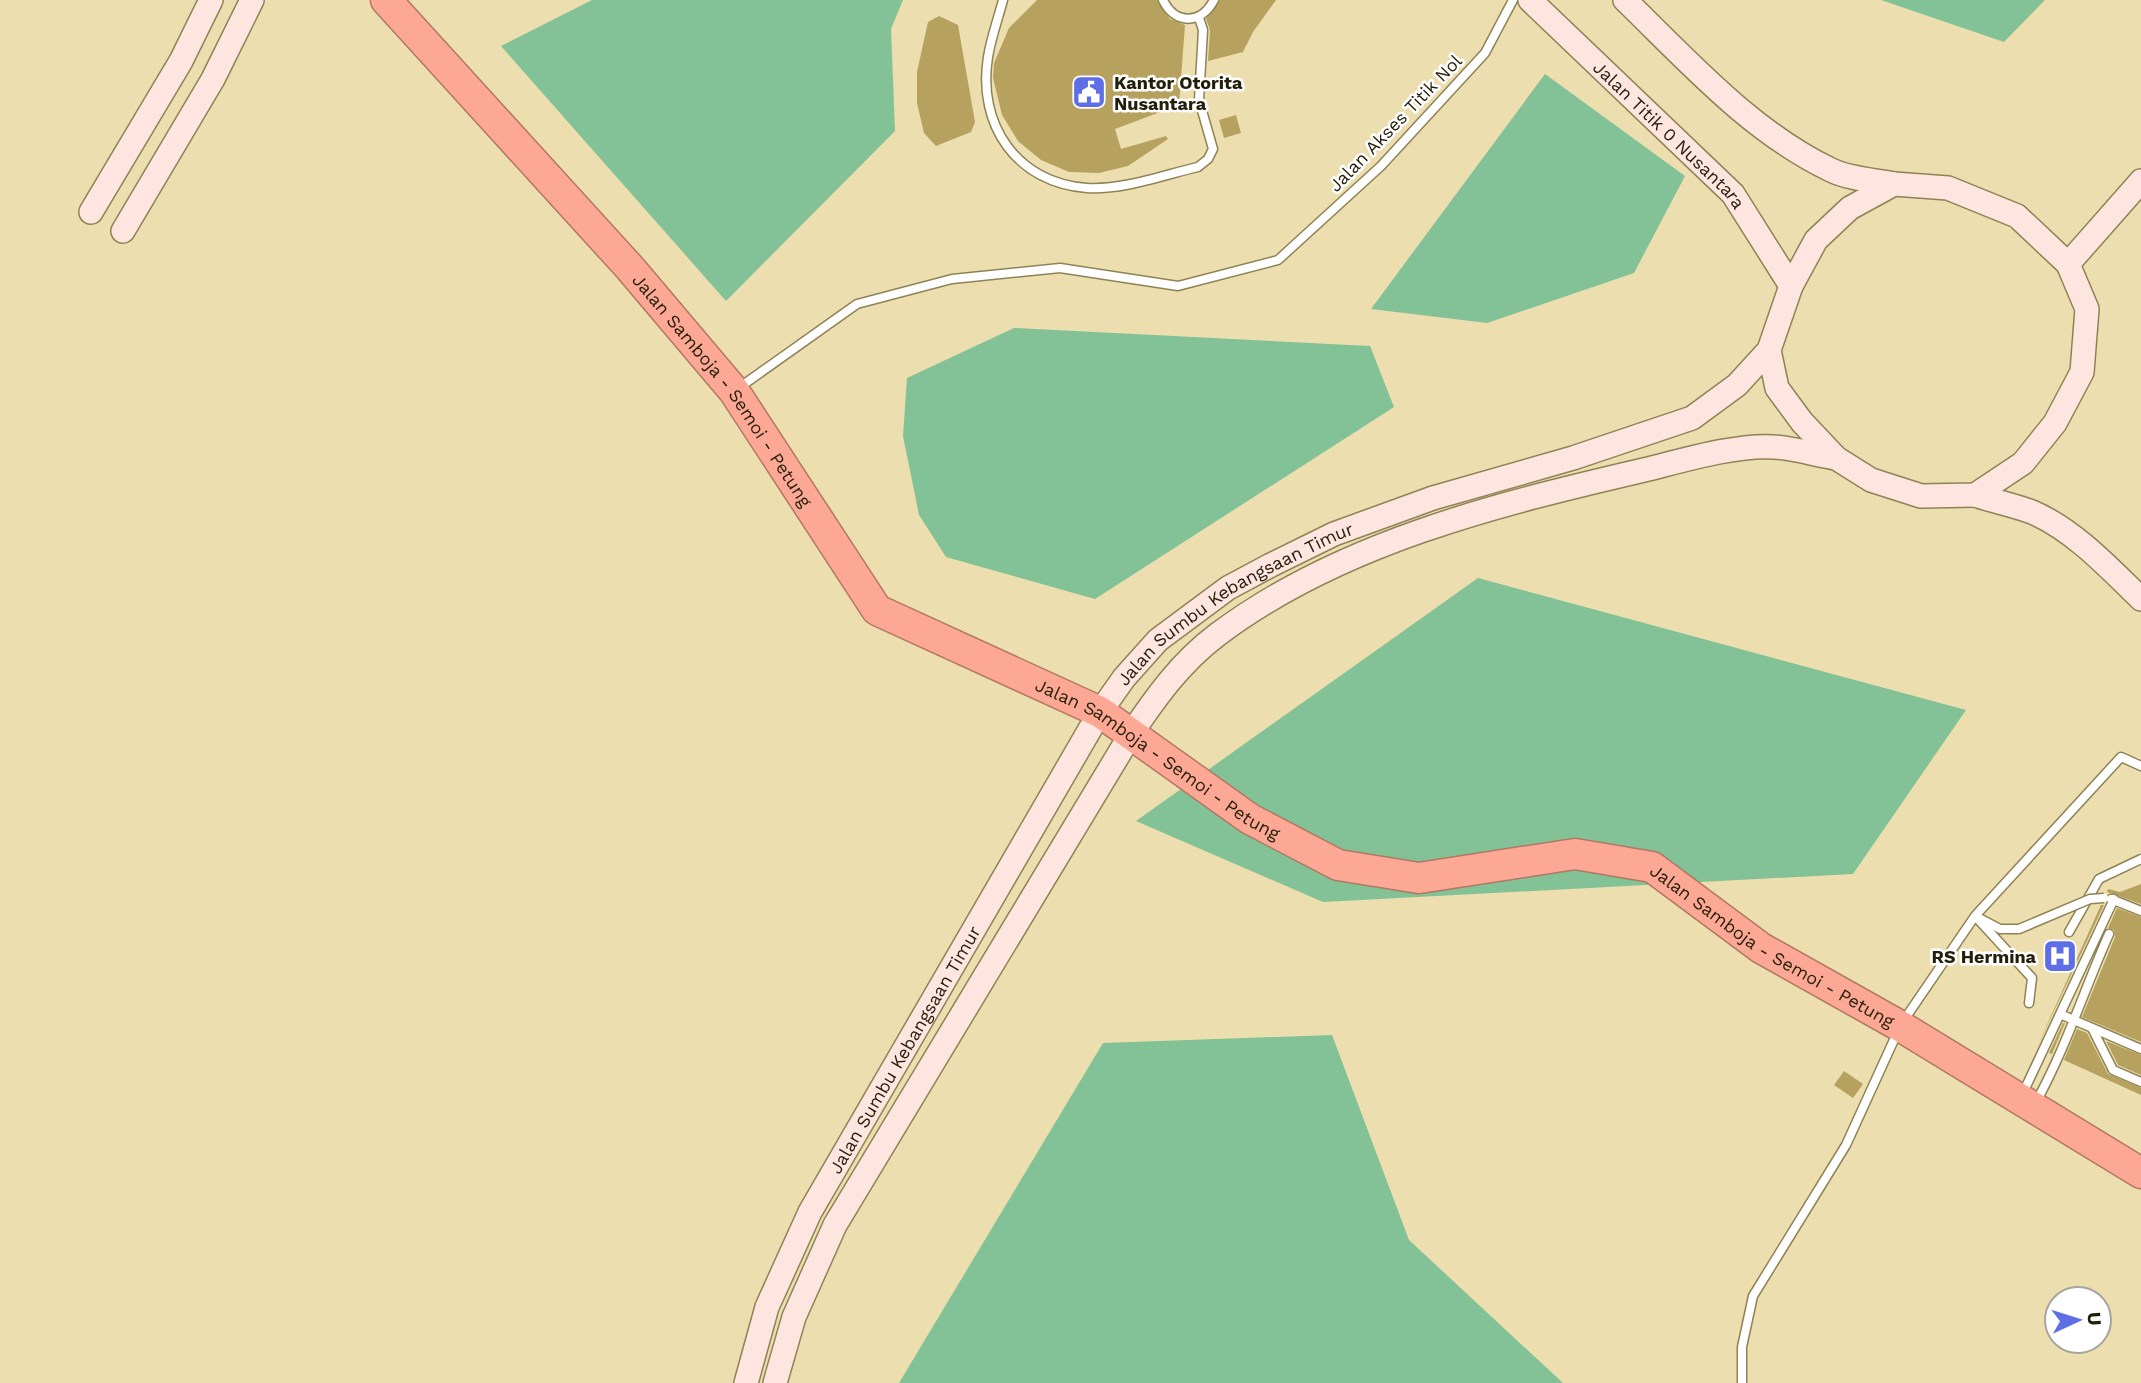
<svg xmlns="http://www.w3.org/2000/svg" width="2141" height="1383" viewBox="0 0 2141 1383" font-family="'Work Sans',sans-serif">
  <rect width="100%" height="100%" fill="#ecdeae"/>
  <path fill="#82c296" d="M592,0h311l-12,29 4,102 -169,170 -225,-255z
    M1881,0h164l-41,42z
    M1545,74l140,102 -51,97 -147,50 -116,-14z
    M1014,328l356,18 24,61 -299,192 -149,-42 -27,-42 -16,-79 4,-58z
    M1478,578l488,132 -113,164 -530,28 -187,-81z
    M1332,1035l77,205 154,143h-664l204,-340z"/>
  <path fill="#b6a25e" d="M1037,0h120l13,19 15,6 -6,80 -64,24 6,20 45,-13 2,3 -40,27 -29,7 -30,-1 -28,-12 -23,-19 -16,-26 -9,-37 1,-15 15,-35z
    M1220,0h56l-23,32 -10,20 -35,9 2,-31 -4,-11z
    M939,16l19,9 17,97 -4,10 -35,14 -12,-13 -7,-30v-31l11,-50z
    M1236,115l5,18 -17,5 -5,-18z
    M2141,884v20l-34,-12 1,-3 12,3z
    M2101,905h3l-67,142z
    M2117,908l24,9v125l-59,-25 33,-80 -1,-7 -6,-2z
    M2063,1023h2l-13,31 -3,-1z
    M2077,1029l10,4 21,41 33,14v7l-77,-35z
    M2106,1041l35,14v20l-23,-10z
    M1844,1071l19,13 -10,14 -19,-13z"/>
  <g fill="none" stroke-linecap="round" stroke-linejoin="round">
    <g stroke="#8f8255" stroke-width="11">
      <path id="lane" d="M1003,0c-5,19 -12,38 -15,57 -11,68 29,126 99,131 37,2 76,-13 111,-21l10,-8 5,-10 -14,-49 4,-70 -4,-12
        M1163,0c12,25 38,25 51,0
        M740,387l117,-83 95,-25 108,-11 118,18 100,-26 103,-94 104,-113 28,-53
        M2111,899l30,12
        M1975,916l57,62 -3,25
        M1981,919l19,10h19
        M2069,932l30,-53 42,-20
        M2060,1014l81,35
        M1904,1020l71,-104 146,-159 20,9
        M2092,1028l21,42 28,12
        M2023,1093l91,-194
        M2036,1102c30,-54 48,-112 73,-168
        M1742,1383v-36l11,-51 93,-151 52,-114"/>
    </g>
    <g stroke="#8f8255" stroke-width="26">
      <g id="secondary">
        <path id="s1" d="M1530,0l203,194 58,92"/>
        <path d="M1625,0c63,61 126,132 206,170 18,9 44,10 63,14"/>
        <path d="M91,212l90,-151 30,-61"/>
        <path d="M123,231l90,-152 39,-79"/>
        <path d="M2068,264l73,-83"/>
        <path d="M1975,495c18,6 38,10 57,17 42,18 77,56 109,87"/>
        <path id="s2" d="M746,1383l21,-76 43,-95 290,-500 24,-34 34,-38 70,-52 43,-23 63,-31 99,-36 140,-40 119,-40 45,-33 32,-35 22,-64 25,-46 34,-32 44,-24 54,4 69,28 51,48 19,45 -5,63 -27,51 -32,40 -48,32 -54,1 -50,-16 -35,-22 -34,-36 -25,-34 -8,-38"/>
        <path d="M775,1383l19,-66 41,-92 296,-491c25,-37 50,-72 86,-99 122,-92 281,-131 427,-165 37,-9 93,-26 130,-23 20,1 42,8 62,11"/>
      </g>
    </g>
    <g stroke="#b17864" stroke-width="33">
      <g id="highway">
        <path id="s3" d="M386,0l244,268 104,123 143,219 223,102 150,107 88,46 81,13 156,-24 77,13 109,81 139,78 241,147"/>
      </g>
    </g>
    <use href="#lane" stroke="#fff" stroke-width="8"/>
    <use href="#secondary" stroke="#fee5df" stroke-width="23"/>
    <use href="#highway" stroke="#fda894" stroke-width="30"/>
    <g stroke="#8f8255" stroke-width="11" stroke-linecap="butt">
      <path id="lane-bridge" d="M2019,929l71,-30 14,-1"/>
    </g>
    <use href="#lane-bridge" stroke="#fff" stroke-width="8"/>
  </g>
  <defs>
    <g id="civic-square" transform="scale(1.75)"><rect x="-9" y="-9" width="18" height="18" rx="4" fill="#5e6ee6" stroke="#fff"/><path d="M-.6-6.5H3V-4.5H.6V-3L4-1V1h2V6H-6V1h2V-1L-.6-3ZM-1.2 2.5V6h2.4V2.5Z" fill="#fff"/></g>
    <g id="hospital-square" transform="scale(1.75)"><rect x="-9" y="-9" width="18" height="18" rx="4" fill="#5e6ee6" stroke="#fff"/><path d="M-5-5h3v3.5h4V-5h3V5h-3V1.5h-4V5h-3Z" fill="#fff"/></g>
  </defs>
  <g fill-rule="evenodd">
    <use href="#civic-square" x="1089" y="92"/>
    <use href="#hospital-square" x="2060" y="956"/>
  </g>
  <g text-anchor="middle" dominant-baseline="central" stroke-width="5" stroke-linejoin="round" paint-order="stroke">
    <g font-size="18" font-weight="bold" fill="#231e0b" stroke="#fff" text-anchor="start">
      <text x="1114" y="82">Kantor Otorita<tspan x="1114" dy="21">Nusantara</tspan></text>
      <text x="2036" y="956" text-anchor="end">RS Hermina</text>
    </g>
    <g font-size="18" fill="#231e0b" stroke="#fff">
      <text transform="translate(1395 123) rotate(-46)">Jalan Akses Titik Nol</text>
      <text stroke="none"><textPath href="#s1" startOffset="194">Jalan Titik 0 Nusantara</textPath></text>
      <text stroke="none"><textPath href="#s3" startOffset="516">Jalan Samboja - Semoi - Petung</textPath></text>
      <text stroke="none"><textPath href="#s2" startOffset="938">Jalan Sumbu Kebangsaan Timur</textPath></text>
      <text stroke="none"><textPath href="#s3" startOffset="1104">Jalan Samboja - Semoi - Petung</textPath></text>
      <text stroke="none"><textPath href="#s3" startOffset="1776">Jalan Samboja - Semoi - Petung</textPath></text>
      <text stroke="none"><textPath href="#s2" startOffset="371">Jalan Sumbu Kebangsaan Timur</textPath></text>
    </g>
  </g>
  <g transform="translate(2078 1320) rotate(86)"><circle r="33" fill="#ffffff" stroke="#a7a59d" stroke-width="2"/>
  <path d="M0-5L12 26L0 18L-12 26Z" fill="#5e6ee6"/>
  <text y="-10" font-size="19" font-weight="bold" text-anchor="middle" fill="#231e0b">U</text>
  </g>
</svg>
